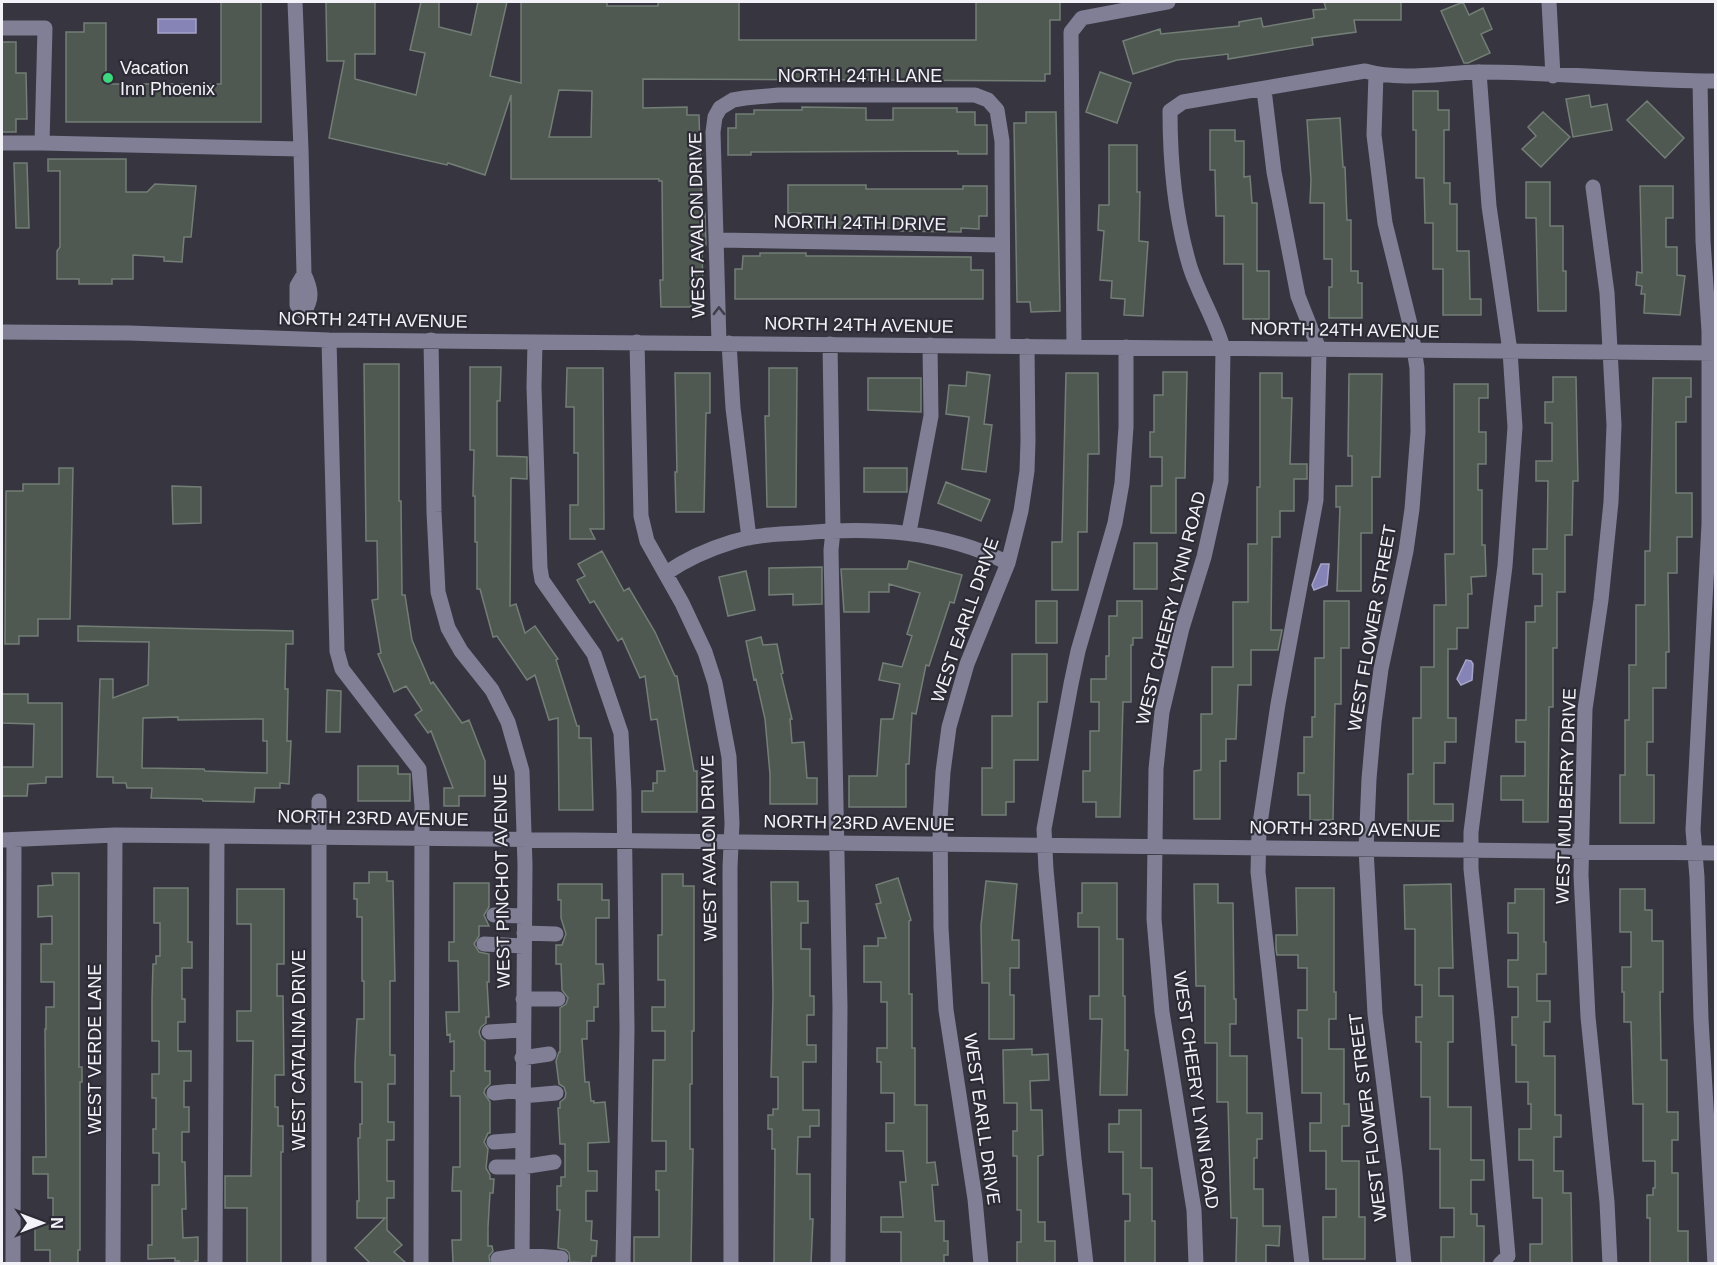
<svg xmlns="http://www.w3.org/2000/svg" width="1717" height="1265" viewBox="0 0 1717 1265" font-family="Arial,sans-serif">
  <rect width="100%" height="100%" fill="#373640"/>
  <path fill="#8683b7" stroke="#a6a4ca" stroke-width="1.5" d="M158,19h38v14h-38z
    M1321,564h8l-2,21 -13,5 -2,-5z
    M1466,660l5,1 2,3 -1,16 -11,5 -4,-6z"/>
  <path fill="#4f5952" stroke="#737e76" stroke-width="1.5" fill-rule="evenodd" d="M221,2h40v120h-195v-90h18v-9h22v61h115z
    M326,2h49v52h-20v25l61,16 9,-42 -15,-3 11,-48h18v25l32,8 7,-33h29l-17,74 31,7v-81h86v4h51v-4h81v38h237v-38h84v18h-10v54h-5v7l-402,-2v29l44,-1v8h12l3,98h3l1,32h-4l1,49h-12v13h-30l-1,-27h3l-1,-99h-3v-2h-148v-84l-26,80 -37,-12 -1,2 -118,-27 15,-77h-17zM559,90l33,1 -1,46h-42z
    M1324,2h77v18h-47l2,12 -44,6 1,7 -85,14v-5l-51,6 -44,14 -10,-33 37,-12 1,5 78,-8v-4l22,-4 2,9 51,-9 -1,-8 13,-1z
    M1463,2l6,13 14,-7 9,21 -11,5 9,19 -22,10h-4l-23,-52z
    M2,42h14v31h10l1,46h-11v13h-14z
    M1100,72l31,11 -14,40 -31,-11z
    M1413,91h25v19h11v20h-5v53h6v21h7v47h12l1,48h11v16h-38v-46h-10v-46h-8l-1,-45h-8v-48h-3z
    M1589,95l2,12 16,-3 5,26 -39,7 -7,-38z
    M1647,101l37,37 -19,20 -38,-38z
    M802,107l64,1v12h27v-12h64v4h18v13h12v29h-29v-3l-207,1v3h-23v-27h8v-14h18v-4h48z
    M1026,112h30l4,199 -29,1 -1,-10h-13l-3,-179h12z
    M1543,112l27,25 -29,30 -19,-18 14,-13 -8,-9z
    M1340,118l3,49h2l2,53h4v51h7v12h4v35h-33v-31h3v-28h-8v-56h-14l1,-23 -4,-60z
    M1210,130h25v11h9v36l6,-1 2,27h5v68h12v48h-26v-55h-19v-48h-8l-1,-46h-5z
    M1109,145h28v47h3l-1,49 9,1 -5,74 -19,-1 1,-16 -14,-1 1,-17 -12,-1 4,-49 -6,-1 1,-25h10z
    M48,159h78v33h21l8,-8 41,2 -5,51h-7l-2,25 -18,-1v-4l-31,-2v24h-21v5h-33v-5h-22v-28l3,-4v-76h-12z
    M14,163h13l2,65h-13z
    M1526,182h24v44h13v45h3v40h-28l-2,-93h-10z
    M788,185h78v4h97v-3h24v30h-8v13l-18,-1v4l-62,-1v-3h-98v-15h-13z
    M1640,186h33v32h-7v29h11v28l8,1 -5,39 -36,-2 1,-19h-4l1,-8 -6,-1 1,-13 5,1z
    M760,253h46v3h17l148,1v13h12v29h-248v-30h7l1,-13h17z
    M364,364h35v137h2l1,94h3l7,45 19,44 2,-2 29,41 7,-3 16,41v35h-26v10h-15v-18h9l-22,-57 -3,2 -13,-18 7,-5 -16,-24 -12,6 -16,-38 3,-1 -9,-53 6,-1 -1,-58h-11z
    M470,367h31l-1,34h-3v55l30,1v22l-16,-1 -1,128 6,-2 9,29 10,-7 23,33 -2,1 21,66h2v12h12l2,72h-34l-1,-92 -9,2 -14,-45 -8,5 -30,-44 -4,1 -13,-48h-3v-47h-2v-46h-2l1,-46h-4z
    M567,368h36l1,161h-14l5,10h-25v-34h8v-52h-4v-46h-8z
    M769,368h28l-1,139h-29l-2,-91h4z
    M967,372l23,3 -6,49 8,1 -6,47 -24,-3 7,-52 -23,-3 3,-29 17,1z
    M1163,372h24l-2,106h-9v55h-25v-47h11v-29h-12v-25h4v-37h9z
    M675,373h35v40h-4l-2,99h-28l-1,-40h2z
    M1066,373h32l1,81h-11l-1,78h-9v58h-26v-48h10z
    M1260,373h22v25h10l-2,66h17v15h-13v32h-14v26h-8l-1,93h11l-4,20h-27v35h-13l-2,54h-10v22h-6v58h-26v-48l7,-1v-56h11v-47h21v-65h15v-58h9v-57h3z
    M1349,374h33l-2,103h-8v56h-11v58h-24l3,-84h-4v-21h16v-30h-4z
    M1553,377h23l2,104h-5l-1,54h-7v57h-8v56h-4v59h-4l-1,115h-25v-22h-22v-24h24v-34h-9v-22h10v-98h9v-16h7v-32h-9v-25h14l1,-68h-12v-20h16v-38h-7v-21h8z
    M868,378h53v34l-53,-2z
    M1653,378h38v19h-5v25h-10v71h16v44h-15v36h-9l1,79h-3v36h-13v54h-6v33h7v48h-34v-48h5v-55h4v-55h7v-60h9v-54h5z
    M1454,384h34v14h-9v34h7v32h-8v26h4v55h3l1,31 -15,1 1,17h-4v34h-11v21h-9v69h8v24h-11v21h-11v41h19v17h-45v-47h5v-56h8v-51h13v-62h12l-1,-51h9z
    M59,468h14l-3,151h-32v17h-19v8h-14l1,-153h17v-7h36z
    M864,468h43v24h-43z
    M946,482l44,18 -9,21 -43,-18z
    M172,486l29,1v36l-28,1z
    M1134,543h23v46h-23z
    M602,551l22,40 5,-3 26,44 20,44h2l17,95h3v41h-55v-21h11v-8h4v-12h8l-8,-52 -6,1 -6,-44 -5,2 -18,-40 -4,3 -24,-40 -4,2 -13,-23 8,-4 -7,-12z
    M909,561l53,14 -8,28 -4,-1 -21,64 -3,-1 -10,49 -4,-1 -3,51h-3v43h-57v-31h28l4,-57h12l7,-35 -21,-4 4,-17 19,4 10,-31 -5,-2 13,-41 -31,-9v8h-20v20h-25l-3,-43h66z
    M822,567v37l-29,1v-11l-24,1v-27z
    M746,571l9,39 -27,6 -9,-39z
    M1036,601h21v42h-21z
    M1117,601h25v37h-9v7h-2v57h-8l-3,115h-24v-15h-13v-31h7v-40h9v-29h-8v-23h15v-23h3v-40h8z
    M1324,601h25v47h-8v56h-6l-2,116h-23v-25h-12v-22h6v-36h8v-20h3v-59h9z
    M78,626l215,5v13h-7l-1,45h3l-1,52h4l-2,43 -9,-1v5h-25l-1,14 -51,-1 -1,-2 -51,-1 1,-10h-25l-1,-5h-13v-6h-16l3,-98h13v19l35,-13 1,-43 -71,-1zM178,717v3l85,-1v22h4v32l-62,-2 -1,-2 -62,-1 1,-50z
    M761,637l2,8 14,-1 6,29 -2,1 11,45h-2l2,24 12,-1 3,36h10v26h-47v-30l-5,-55 -9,-40 -2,1 -8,-39z
    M1012,654h35v48h-9v58h-24v42h-8v13h-24v-47h10v-52h20z
    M327,690l14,1 -1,41h-14z
    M2,694h26v9h34v74h-16v6l-18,1 -1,12h-25v-29h31l1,-43 -32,-1z
    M358,766h40v8h12v27h-52z
    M369,872h18v9h6l2,100h-5v74h5v29h-7v38h6v18h-7v41h7v17h-7v32l15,15 -8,7 12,11h-36l-15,-15 30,-30h-28v-17h2l-1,-63h2v-14h2v-42h-7v-18l2,-45h7v-38h-2v-64h-5v-18h-3v-16h15z
    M52,873h27v194h3v15h-2v168h-2v13h-28v-13h-15v-26h18v-26h-5v-24h-15v-17h13l-1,-128h1v-22h8v-25h-13v-38h11v-28l-14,1v-31l15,-1z
    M662,874h21v12h11v145h-2v53h-2v65h3l-2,114h-57v-26h25v-47h-3v-19h10v-30h-14l1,-81h12v-29h-13v-24h13v-27h-7v-45h4z
    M898,878l13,42 -2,1v73h3v54h3v57h12v58l8,-1 3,23h-6l3,36h9v20h4v14h-4v8h-43v-31h-20v-15h22l-3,-35h6l-3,-31h-17v-28h8v-30h-13v-31h-4v-14h10v-46h-6v-20h-17v-36h14v-8h8l-10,-34 5,-1 -5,-18z
    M986,881l31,3 -5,56h7v28h-9v27h4v44h-25v-56h-7l-1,-58z
    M771,882h27v19h10v22h-7v26h9v47h4v19h-7v30h9v17h-13v48h16v16h-9v11h-12l-1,37h13v45h3l-2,44h-37l1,-114h-3v-20h-4v-14h5v-6h5v-32h-7l2,-81z
    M454,883h35v24l-5,8 5,11h-10v10l-5,8 5,8 10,2v28h-2l2,35h-3v6l-5,4 -2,5 2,6 4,3v30h5v13l-5,5 -1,4 6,9v31h-2l-4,9 4,7 -2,19 4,7v4h4l-1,14h-3l-2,34v19h4l1,5 -4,5 1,7h-36l-1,-1 -1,-22h9v-49h-9l1,-24h7v-71h-9v-25h3v-30l-4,1v-8l-3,1 -1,-23h13l-1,-51h-9v-19h5z
    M1082,883h35v56h6v57h2v54h3l-1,45h-27l2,-76h-12v-23h9v-69h-21v-14h4z
    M558,884h44v16h7v18h-13v46h7l1,20h-6v23h-4v14h-7v18h-5l3,43h4l2,19h3v2l11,-1 4,40 -21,1v28h9v20h-11v30h6l-1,19 6,1 -1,15h-4l-1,7 -21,-1 -1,-9 -3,-3 -8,-2 2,-38h-3v-24h4v-9h4v-33h-5l-2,-36h2v-6l5,-4 1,-5 -2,-6 -5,-3 -3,-23 3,-9h1v-44l6,-4 2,-6 -6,-8 -1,-26h-5v-19h6l4,-11 -5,-16v-18h-3z
    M1194,884h24v19h15l1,96h2v25h-6v32h17v57h15v26h-5v19h-3v31h9v37h17l-1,20 -13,-1v18h-30l1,-45h-6l-3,-116h-11v-59h-12v-57h-9z
    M1451,884l2,84h-14v28h14v46h-5v65h23v53h13v20h-13v34h6v12h7v37h-43v-26h13v-29h-14v-59h-10v-52h-9v-55h-5v-25h6v-32h-7v-56h-10l-1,-44z
    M154,888h34v54h4v26h-10v31h3v23h-7v29h13v30h-7v26h5v25h-7v30h3l1,47h-4l1,29 15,-1v24h-3v2h-16v-2h-4v-3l-27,1v-14h4v-60h7v-32h-6v-24h3v-31h-4v-24h7v-33h-7v-42l1,-35h3v-8h4v-33h-6z
    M1296,888h38v104h2v27h-7v30h15v55h5v22h-7v35h17v56h6v42h-42v-42h13v-28h-10v-38h-16v-28h11v-30h-19v-55h-4v-28h9v-42h-9v-13h-21l-1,-6v-14h21z
    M237,889h47v75h-7v32h6l1,79h-9v32h3v19h5v26h-2v111h-34v-55h-22v-32h26l2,-135h-16v-30h14v-87h-14z
    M1515,889h29v53h2v32h-9v27h13v21h-6v34h11v59h6v22h-7v34h9v22h8l1,70h-42v-19h12v-46h-9v-38h-14v-31h12v-25h-3v-22h-12v-37h-4v-28h6v-30h-10v-27h10v-27h-10v-30h7z
    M1620,889h25v21h7v31h11v51h-3l1,68h6v52h11v28h-6v33h6v58h10v32h-38v-45h-3v-23h6v-7h2v-27h-12v-57h-10l-2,-82h-7v-30h-2v-25h9v-35h-11z
    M1032,1049v6l16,-1 1,26 -19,1 1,29h11l1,45 -5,1v66h7v19h10v22h-38v-21h4v-32h-4v-54h-4v-25h4v-28h-13l-1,-53z
    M1119,1110h22v58h11v53h3v42h-30v-42h5v-27h-7v-42h-14v-28h10z"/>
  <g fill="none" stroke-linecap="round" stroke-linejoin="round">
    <path stroke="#807f96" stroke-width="15" d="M1549,2l4,74
      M2,28h43l-3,115 259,6 -6,-147
      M1479,72l10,134 21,145 5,76 -10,139 -34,266v37l16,149 21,238 -8,8
      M1376,74l-2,61 11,88 25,101 7,44 1,64 -6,77 -6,42 -25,118 -7,53 -5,57 -3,70 9,165 20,159 9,91
      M1700,81l3,160 6,90v193l-16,306 4,47 4,142 14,245
      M1264,90l10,82 24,124 21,53 -3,151 -38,204 -19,126 -1,42 44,392
      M2,143h40
      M301,149l3,125c7,15 9,24 0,38l-7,-7v-19l7,-12
      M1593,187l14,106 7,132 -3,77 -10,98 -16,109 -4,166 7,142 19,185 3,62
      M717,240l285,5
      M2,332l127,1 200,7 1387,13
      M329,340l8,311 5,18 77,100 3,37 -1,458
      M431,340l3,172 4,80 10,36 13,23 31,39 16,32 14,49 3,94 -3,399
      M535,342l-1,45 6,181 2,12 52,74 27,79 3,59 3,237 -4,235
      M637,342l4,174 6,25 35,62 23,49 10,31 14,74 3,66 -2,44 1,397
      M719,343l-6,-211 2,-15 5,-9 13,-8 12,-2 34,-3h196l13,5 9,10 5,31 1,205
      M729,343l4,65 16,130
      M830,344l3,187 -2,19 9,458 -2,256
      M1074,347l-3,-315 11,-14 86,-16
      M909,532l22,-116 -1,-71
      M666,573c19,-13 43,-24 66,-31 22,-7 46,-8 69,-9 71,-6 142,-3 207,30
      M319,801v463
      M2,840l113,-5 102,1 1499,17
      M494,915l30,1
      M524,933l32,1
      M484,944l40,2
      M523,999h35
      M489,1032l33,-2
      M522,1058l27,-4
      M494,1093l28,-3
      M522,1096l34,-3
      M494,1142l28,-2
      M496,1167h26l32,-5
      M498,1259l24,-4 39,3
      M13,1264l1,-424
      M113,1264l2,-429
      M215,1264l2,-428
      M981,1264l-6,-65 -29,-189 -5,-82 -1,-109 3,-47 6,-45 18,-63 41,-101 13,-52 6,-40 1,-30 -1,-95
      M1086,1264l-12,-105 -28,-289 -2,-41 27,-145 7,-33 37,-128 7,-40 4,-56v-80
      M1196,1264l-2,-54 -32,-198 -8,-93 2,-150 6,-57 20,-84 22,-71 17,-76 2,-133c-8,-29 -24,-53 -33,-81 -15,-50 -20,-104 -20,-156l13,-9 182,-31c36,10 76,2 113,1 79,0 159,9 238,9"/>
  </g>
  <defs><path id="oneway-chevron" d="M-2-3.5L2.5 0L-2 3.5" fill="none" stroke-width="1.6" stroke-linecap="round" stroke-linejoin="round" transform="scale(1.5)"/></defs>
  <use stroke="#3e3d49" href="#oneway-chevron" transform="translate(719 311) rotate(-91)"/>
  <circle fill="#3dd77e" stroke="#2d2c36" stroke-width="2" cx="108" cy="78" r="6"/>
  <g text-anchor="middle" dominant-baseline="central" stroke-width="4.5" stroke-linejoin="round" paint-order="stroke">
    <g font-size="18" fill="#f2f2f8" stroke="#2d2c36" text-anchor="start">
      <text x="120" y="68">Vacation<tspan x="120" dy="21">Inn Phoenix</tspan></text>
    </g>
    <g font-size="18" fill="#f2f2f8" stroke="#2d2c36">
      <text x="860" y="76">NORTH 24TH LANE</text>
      <text transform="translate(860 223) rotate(1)">NORTH 24TH DRIVE</text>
      <text transform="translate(697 225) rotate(-91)">WEST AVALON DRIVE</text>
      <text transform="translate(373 320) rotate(1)">NORTH 24TH AVENUE</text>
      <text transform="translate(859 325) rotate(1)">NORTH 24TH AVENUE</text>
      <text transform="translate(1345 330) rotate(1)">NORTH 24TH AVENUE</text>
      <text transform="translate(1171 608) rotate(-76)">WEST CHEERY LYNN ROAD</text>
      <text transform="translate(965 620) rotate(-71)">WEST EARLL DRIVE</text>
      <text transform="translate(1372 628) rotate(-80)">WEST FLOWER STREET</text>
      <text transform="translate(1566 796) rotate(-88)">WEST MULBERRY DRIVE</text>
      <text transform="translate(373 818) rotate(1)">NORTH 23RD AVENUE</text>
      <text transform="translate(859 823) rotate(1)">NORTH 23RD AVENUE</text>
      <text transform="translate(1345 829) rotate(1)">NORTH 23RD AVENUE</text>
      <text transform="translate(709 848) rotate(-91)">WEST AVALON DRIVE</text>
      <text transform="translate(502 881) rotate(-91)">WEST PINCHOT AVENUE</text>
      <text transform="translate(95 1049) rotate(-90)">WEST VERDE LANE</text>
      <text transform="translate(299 1050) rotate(-90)">WEST CATALINA DRIVE</text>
      <text transform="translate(1196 1090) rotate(82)">WEST CHEERY LYNN ROAD</text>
      <text transform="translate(1368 1117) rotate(-97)">WEST FLOWER STREET</text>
      <text transform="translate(982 1119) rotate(82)">WEST EARLL DRIVE</text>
    </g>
  </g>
  <rect width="1717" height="1265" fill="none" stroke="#f2f2f8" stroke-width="6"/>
  <g transform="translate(42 1223) rotate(90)" stroke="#2d2c36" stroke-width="4.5" paint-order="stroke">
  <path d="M0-4.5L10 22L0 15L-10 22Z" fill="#f2f2f8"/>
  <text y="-9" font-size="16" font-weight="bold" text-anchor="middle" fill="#f2f2f8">N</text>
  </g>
</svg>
